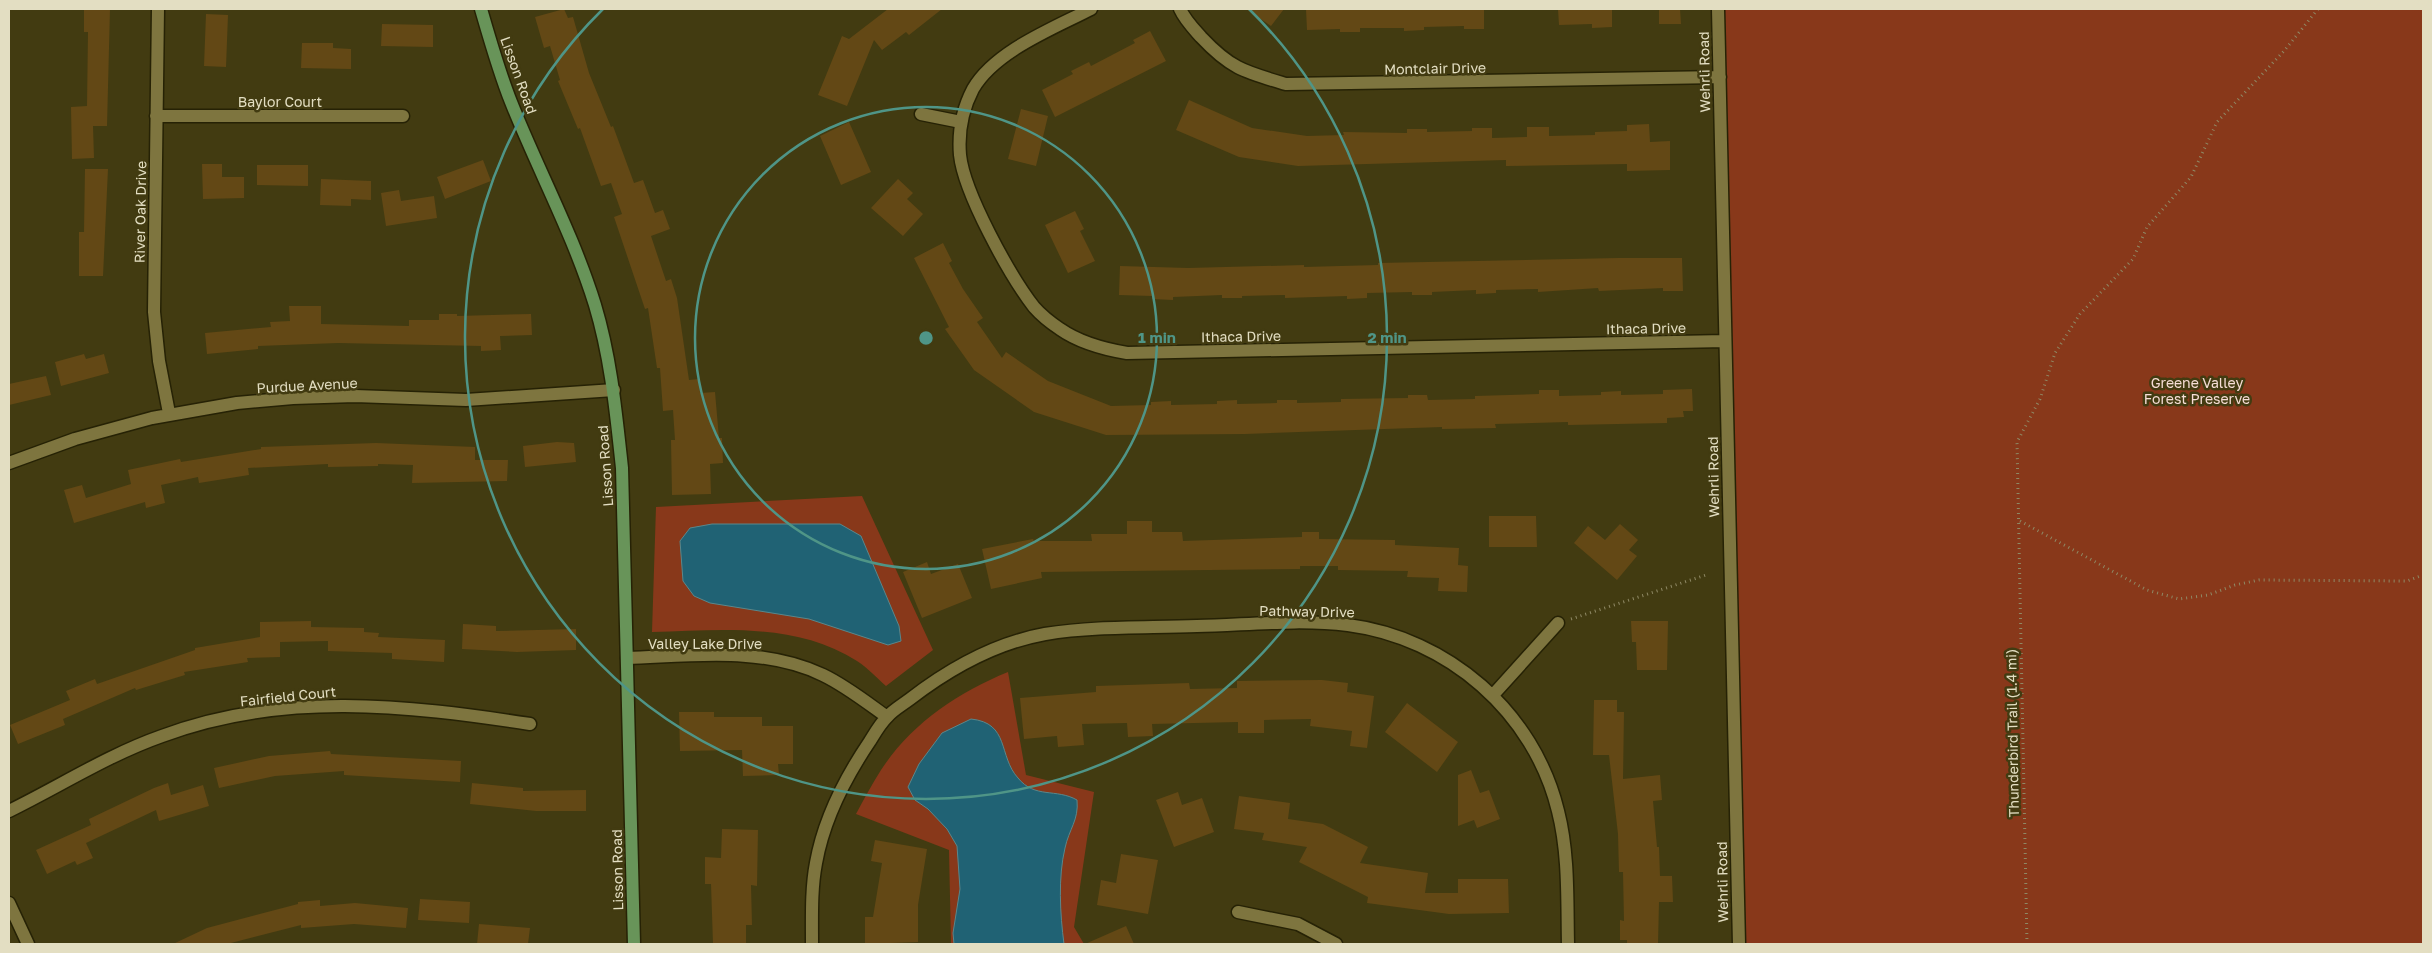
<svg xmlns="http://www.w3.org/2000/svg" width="2432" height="953" viewBox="0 0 2432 953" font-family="'Golos Text',sans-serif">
  <rect width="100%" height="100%" fill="#423b11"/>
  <path fill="#88381a" d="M1718,9h705v935h-684z
    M862,496l71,154 -47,36c-9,-8 -18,-18 -29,-25 -61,-39 -135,-31 -205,-29l4,-125z
    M1008,672l18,103 68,17 -20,135 10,17h-133l-2,-94 -93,-36c8,-15 16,-30 25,-44 31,-47 76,-77 127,-98z"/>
  <path fill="#206274" stroke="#5a878b" d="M712,524h128l21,12 38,90 2,15 -13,4 -79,-26 -99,-16 -16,-7 -11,-15 -3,-40 10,-13z
    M971,719c39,4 27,37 47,59 17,21 38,10 59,22 2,20 -8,29 -12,48 -7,29 -5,66 -1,96h-110l-1,-11 7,-44 -3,-43 -10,-17 -19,-20 -13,-9 -7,-13 11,-23 23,-31z"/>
  <path fill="#634815" d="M84,9h26l-3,117h-14l1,32 -22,1 -1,-52 16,-1 1,-74h-4z
    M564,9l4,9 5,-1 16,56 22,54 2,-1 21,57 9,-3 12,33 8,-3 7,19 -19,7 15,45 5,-2 6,19 12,82 10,-1 1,14 15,-1 4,46h3l1,25 -13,1 1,30 -39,1 -1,-55h4l-2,-30 -10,1 -3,-43h-3l-9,-60 -3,1 -31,-92 8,-3 -11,-31 -10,3 -21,-58 -2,1 -20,-48 2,-1 -10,-34 -6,2 -9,-31z
    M888,9h54l-33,26 -3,-3 -24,18 -8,-10 -27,66 -29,-11 24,-59 7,3z
    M1246,9h38l-13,17z
    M1306,9h178v20h-20v-3l-40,1v3l-20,1v-3h-44v4h-20v-3l-33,1z
    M1558,9h54v18l-20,1v-4l-33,1z
    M1659,9h21l1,15h-22z
    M206,14l22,1 -2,52 -22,-1z
    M382,24l51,1v22l-52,-1z
    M1150,31l16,30 -111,56 -13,-27 31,-16 -2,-3 18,-9 2,4 44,-23 -2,-3z
    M302,43h31v5l18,1v20l-50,-1z
    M1189,100l63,28 55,8 37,-1 -1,-3 64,1v-4h20v3l45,-1v-3h20v10l35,-1v-10h22v9l46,-1v-3l32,-1v-6l22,-1 1,18 20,-1v29l-43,1v-7l-121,2v-6l-208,6 -59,-9 -63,-27z
    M1021,109l27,7 -12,50 -28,-7z
    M849,122l22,50 -30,13 -21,-49z
    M483,160l8,21 -46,18 -8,-22z
    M202,164h20v13h22v21l-41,1z
    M257,165h51v21l-51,-1z
    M85,169h23l-5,107h-24v-44h5z
    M321,179l50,2v19l-20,-1v7l-31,-1z
    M898,179l15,14 -6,6 16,15 -20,22 -32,-28z
    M399,190l2,11 33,-5 3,22 -51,8 -5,-33z
    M1075,211l9,18 -4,2 15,30 -27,12 -23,-48z
    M943,243l9,18 -3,2 14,26 20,29 -6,4 25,36 4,-6 42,29 63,25 40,-1v-3l20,-1v4l46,-1v-3l20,-1v4l40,-1v-3h20v3l44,-1v-3l67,-1v-3h19l1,5 47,-1v-3l64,-2v-4h20v6l42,-1v-3l20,-1v4l42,-1v-4l29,-1 1,22h-10l1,6 -17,1v5l-99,2v-3l-73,2 1,4 -54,1v-2l-197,7 -139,1 -72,-23 -60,-42 -29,-41 4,-2 -35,-69z
    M1618,258h64l1,33h-20v-3l-64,3 -1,-3 -60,4v-3l-42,1v3l-20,1v-4l-44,2v3h-20v-3l-45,1v5l-20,1v-3l-62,2v-3l-43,1v2h-20v-3l-49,2v3l-21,-1v-3l-33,-1 1,-29 68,2 116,-3v2l74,-2v-2z
    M289,306h32v18l88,2v-6h30v-6h18v2l74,-2 1,21 -32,1 1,14 -20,1v-5l-143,-3 -80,3v3l-51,5 -2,-21 66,-6 -1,-5 20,-1z
    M84,354l2,5 18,-5 5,19 -48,13 -6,-24z
    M46,376l5,19 -42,10v-21z
    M557,442l17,1 2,19 -51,5 -2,-21z
    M376,443l99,4v13h33l-1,21 -95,2 1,-18 -35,-1v2l-50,1v-3l-80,4 1,7 -50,8 -1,-6 -37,8 4,18 -19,5 -1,-6 -71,21 -10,-33 18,-5 4,13 45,-14 -3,-14 52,-11 1,3 80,-13v-2z
    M1489,516h47l1,31h-48z
    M1127,521h25v11h30l1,9 119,-4v-5h17v7l76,1v5l64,3 -1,17 10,1 -1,26 -29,-1 1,-13 -32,-1 1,-6 -70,-1v-4h-38v3l-259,3 1,6 -51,11 -9,-40 51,-10 1,2h58l-1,-7h36z
    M1620,524l18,16 -9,10 8,6 -20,24 -43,-37 14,-17 17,14z
    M927,562l4,12 27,-10 14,34 -50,20 -19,-46z
    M311,621v6l53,1v4l15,1 -1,4 67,3 -1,22 -52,-3v-6l-64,-2v-10l-48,1v15l-33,1 1,4 -64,10 1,3 -49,15 -1,-2 -72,31 2,6 -47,19 -8,-19 60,-25 -4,-9 29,-12 2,5 98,-34v-2l65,-11v-15z
    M1631,621h37l-1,49h-30l-1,-28h-4z
    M463,624l33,2v5l80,-2v21l-59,2 -55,-3z
    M1322,680l26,3 -1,9 27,4 -7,52 -17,-2 2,-15 -42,-5 1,-7 -47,1v13h-26v-11l-86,2 1,12 -25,1 -1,-14 -45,1 2,21 -26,2 -1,-11 -33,3 -4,-41 76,-6v-6l93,-3 1,6 47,-1v-7z
    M1594,700h23v12h7l-1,67 37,-4 2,25 -9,1 4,46h2l1,29h12l1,26h-14l-1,42h-31v-4h-7v-20l4,1 -1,-49h-4l-1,-38 -9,-79h-16z
    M1407,703l51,39 -21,30 -52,-40z
    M679,712h35v5h48v9h31v38h-15l1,11 -36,1 -1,-26 -62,1z
    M330,751l1,3 130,7 -1,21 -116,-7v-4l-69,5 -56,12 -5,-20 55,-12z
    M1471,770l9,23 9,-3 11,29 -23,9 -3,-8 -16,6v-51z
    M168,783l3,12 32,-10 6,21 -50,15 -3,-11 -70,33 7,15 -16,7 -2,-4 -28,13 -11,-24 55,-25 -2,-6 65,-31z
    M472,783l51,5v3l63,-1v21h-50l-66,-7z
    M1178,792l4,13 20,-7 12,34 -40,15 -18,-47z
    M1239,796l51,7 -2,16 35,5 45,23 -8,16 68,10 -3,20h33v-14h50l1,34 -60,1 -82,-11 1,-6 -69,-35 8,-15 -45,-7 2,-7 -30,-4z
    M722,829l36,1 -1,56 -6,-1 1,40h-6v19h-33l-2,-60h-6v-27l16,1z
    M875,840l52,9 -9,56v37l-53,2v-27h8l9,-54 -11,-2z
    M1121,854l37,6 -10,54 -51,-9 4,-25 15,3z
    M420,899l50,3 -1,21 -51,-3z
    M320,900v6l35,-3 53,5 -2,20 -52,-4 -53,4v-3l-74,19h-54l34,-16 91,-24v-2z
    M479,924l51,4 -2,16h-51z
    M1126,926l8,18h-49z"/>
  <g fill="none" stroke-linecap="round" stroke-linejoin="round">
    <g stroke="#262205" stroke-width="15">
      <path id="street" d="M158,9l-4,303 5,49 10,52
        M1091,9c-37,19 -96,42 -118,80 -11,21 -15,42 -13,66 4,38 50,121 74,152 7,8 17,16 26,22 20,14 43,20 67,24l598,-12
        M1180,9c5,11 13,19 21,28 30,32 44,35 85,47l434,-7
        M1718,9l21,935
        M921,114l40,8
        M156,116h247
        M9,463l66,-24 77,-21 85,-15 56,-5 62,-2 111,4 148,-10
        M627,658c65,-2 136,-12 196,17 23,11 43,27 64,42
        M1493,695l65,-72
        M9,811c51,-25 99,-56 153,-75 120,-45 244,-31 368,-12
        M9,903l19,41
        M1238,912l60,12 38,20
        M812,944c0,-27 -1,-55 4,-81 8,-45 29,-85 54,-122 5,-8 10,-17 17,-24 6,-7 15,-12 23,-18 39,-30 85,-56 135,-65 50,-8 101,-6 152,-8 49,-1 102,-7 151,-1 100,13 186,87 210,186 11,43 9,89 10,133"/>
    </g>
    <g stroke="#262205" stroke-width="15">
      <path id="secondary" d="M481,9c9,31 18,63 30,93 27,68 62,132 84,203 16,53 21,108 27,163l12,476"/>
    </g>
    <path stroke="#8f8965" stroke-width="3" stroke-dasharray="1 4" stroke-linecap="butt" d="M2020,521l127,69 32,9 29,-4 27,-10 24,-5 148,1 16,-6
      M1571,619l135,-44
      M2027,944l-10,-502 23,-43 15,-46 25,-39 53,-55 14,-32 44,-50 26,-55 67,-71 34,-42"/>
    <use href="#street" stroke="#7e753f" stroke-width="12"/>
    <use href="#secondary" stroke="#689459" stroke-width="12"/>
  </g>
  <g fill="none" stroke="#4f9587" stroke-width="2.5">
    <circle cx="926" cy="338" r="231"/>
    <path d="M1249 9A461 461 0 1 1 603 9"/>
  </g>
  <g text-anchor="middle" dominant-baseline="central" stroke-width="5" stroke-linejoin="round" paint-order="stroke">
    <g font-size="14" fill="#e3dec2" stroke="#423b11">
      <text transform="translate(1435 68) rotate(-1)">Montclair Drive</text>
      <text transform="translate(1704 72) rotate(-91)">Wehrli Road</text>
      <text transform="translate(519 75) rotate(70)">Lisson Road</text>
      <text x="280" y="101">Baylor Court</text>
      <text transform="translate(140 212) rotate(-89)">River Oak Drive</text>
      <text transform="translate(1646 328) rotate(-1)">Ithaca Drive</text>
      <text transform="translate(1241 336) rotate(-1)">Ithaca Drive</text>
      <text transform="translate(307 385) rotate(-3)">Purdue Avenue</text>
      <text transform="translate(605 466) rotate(-94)">Lisson Road</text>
      <text transform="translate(1713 477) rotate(-91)">Wehrli Road</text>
      <text transform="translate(1307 611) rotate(1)">Pathway Drive</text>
      <text x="705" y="643">Valley Lake Drive</text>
      <text transform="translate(288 696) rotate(-6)">Fairfield Court</text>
      <text transform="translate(2012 733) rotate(-91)">Thunderbird Trail (1.4 mi)</text>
      <text transform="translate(617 870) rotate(-91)">Lisson Road</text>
      <text transform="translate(1722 882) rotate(-91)">Wehrli Road</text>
    </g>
    <g font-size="14" fill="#f6ddd5" stroke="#423b11">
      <text x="2197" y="382">Greene Valley<tspan x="2197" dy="16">Forest Preserve</tspan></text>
    </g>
  </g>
  <circle cx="926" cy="338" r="8" fill="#4f9587" stroke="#423b11" stroke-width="2.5"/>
  <g font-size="15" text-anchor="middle" font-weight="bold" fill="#4f9587" stroke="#423b11" stroke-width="5" stroke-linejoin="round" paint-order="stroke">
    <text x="1157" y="343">1 min</text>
    <text x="1387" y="343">2 min</text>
  </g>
  <rect width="2432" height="953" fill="none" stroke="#e3dec2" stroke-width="20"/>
</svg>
